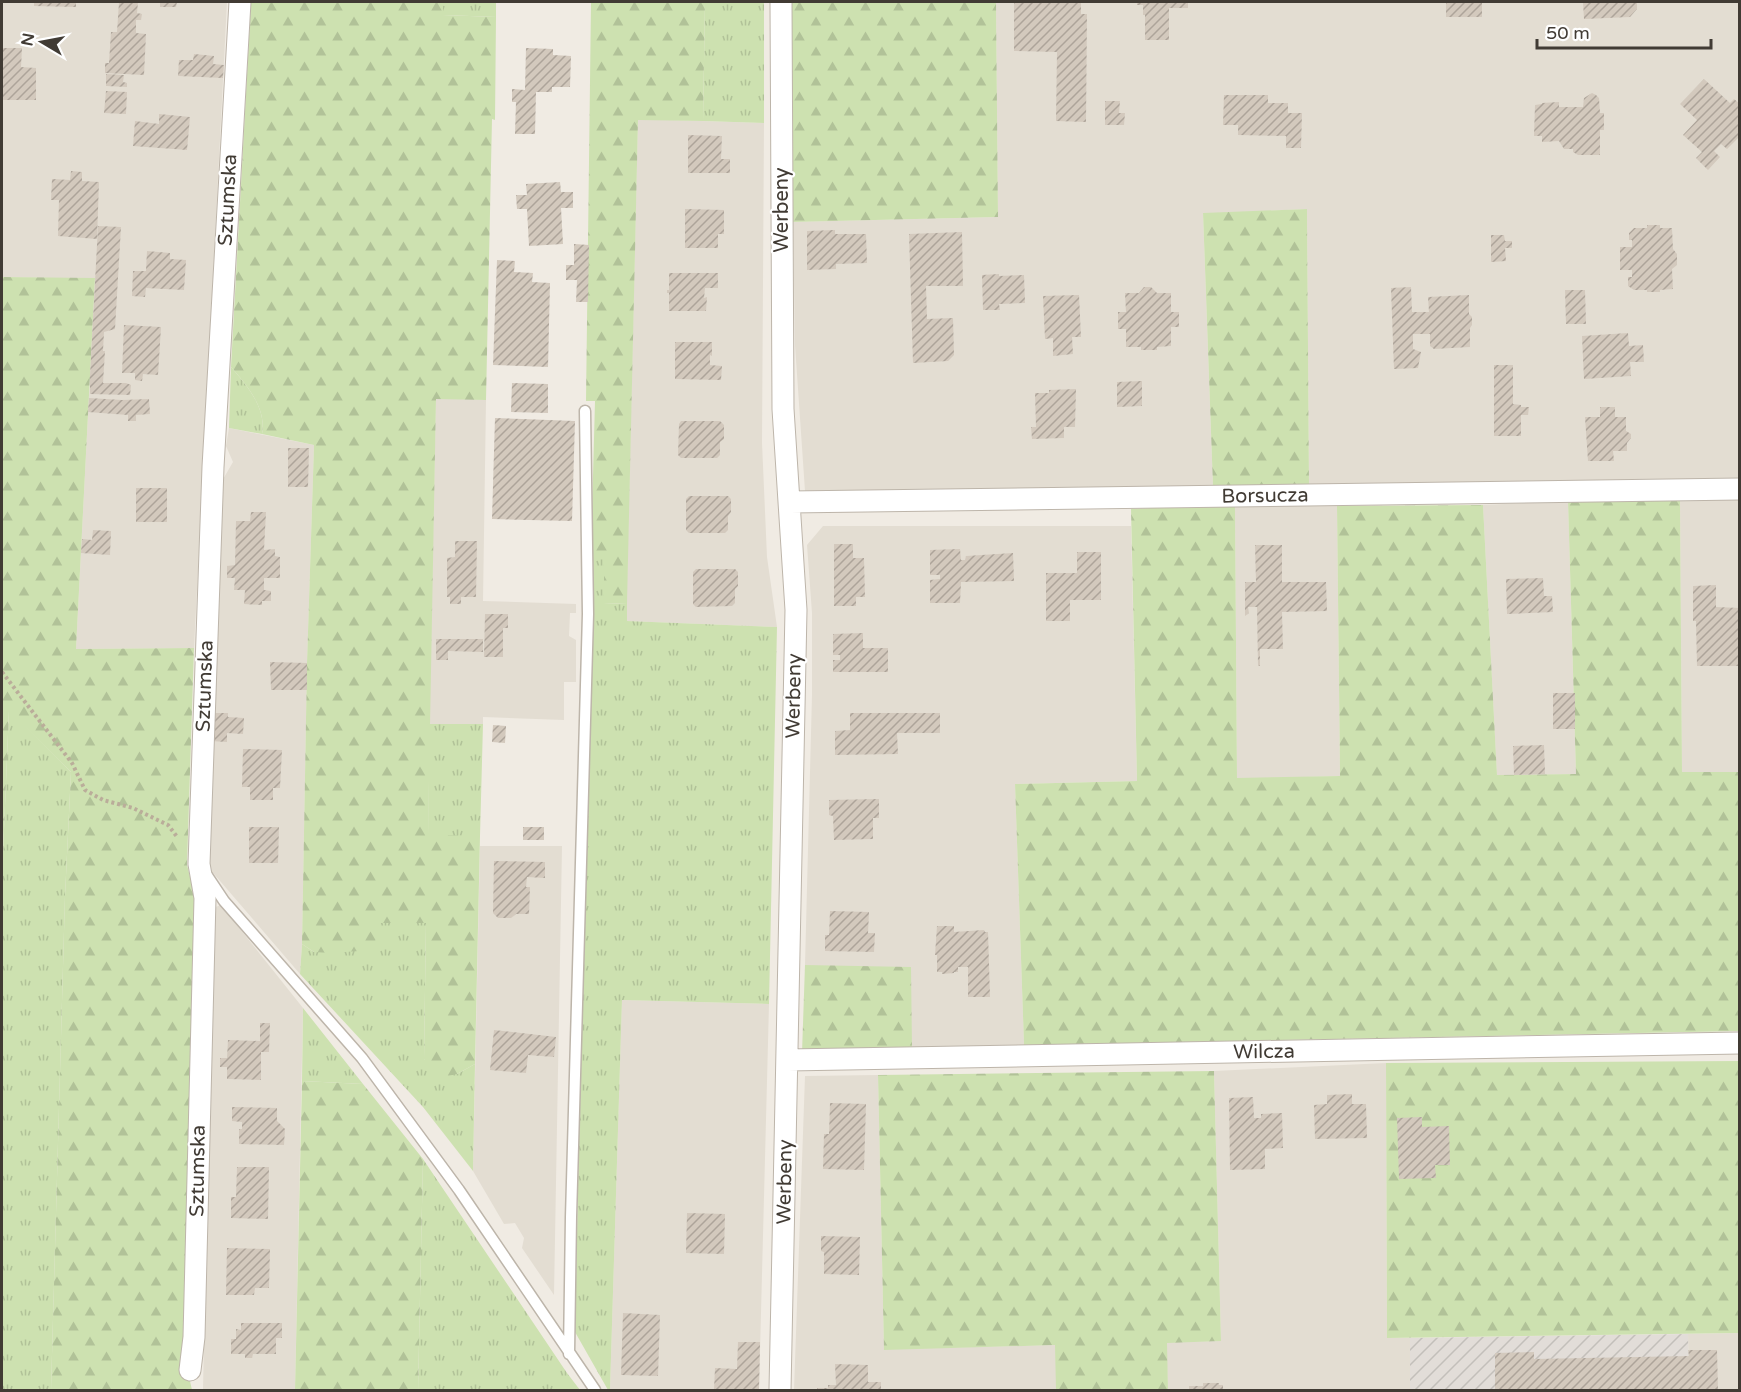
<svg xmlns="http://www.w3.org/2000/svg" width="1741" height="1392" viewBox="0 0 1741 1392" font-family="'Varela Round',sans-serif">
  <defs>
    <pattern id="industrial-furrows" width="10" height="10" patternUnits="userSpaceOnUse" patternTransform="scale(1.5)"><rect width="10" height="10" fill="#e2ddd8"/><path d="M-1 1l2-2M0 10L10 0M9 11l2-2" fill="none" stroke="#c3bfba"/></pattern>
    <pattern id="grass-tufts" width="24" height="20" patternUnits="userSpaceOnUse" patternTransform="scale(1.5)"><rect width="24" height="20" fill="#cde1b0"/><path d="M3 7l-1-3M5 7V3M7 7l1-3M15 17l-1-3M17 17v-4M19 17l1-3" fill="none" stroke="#b1c298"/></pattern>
    <pattern id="forest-firs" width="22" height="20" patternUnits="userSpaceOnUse" patternTransform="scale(1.5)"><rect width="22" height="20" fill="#cde1b0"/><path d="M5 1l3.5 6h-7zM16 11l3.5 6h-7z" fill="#b1c298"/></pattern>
    <pattern id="building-hatch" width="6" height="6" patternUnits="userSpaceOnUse" patternTransform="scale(1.5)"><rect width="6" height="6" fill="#d3c9bd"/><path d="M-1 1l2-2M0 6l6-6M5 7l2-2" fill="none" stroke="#ada49a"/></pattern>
  </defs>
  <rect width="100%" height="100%" fill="#f0ebe3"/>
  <path fill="#e3ddd2" d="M2,2h225l-33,646 -118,1 19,-370 -93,-2z
    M996,2h743v478l-430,5 -2,-276 -104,5 10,273 -408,4 -10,-146 -2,-123 205,-5z
    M638,119l126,4 -2,320 5,114 10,70 -151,-6z
    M436,398l50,2 -3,201 93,3v9h-6l-1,23 7,4v42h-12v38l-81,-3v7h-54z
    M229,428l85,17 -7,218 -5,281 -2,30 -92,-107 14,-386 11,-19 -7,-16z
    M1739,496v276h-57l-2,-275z
    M1568,501l8,273 -79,2 -14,-271z
    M1235,504l102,2 3,270 -103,3z
    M823,526h308l6,255 -122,3 9,261 -112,4 -107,-84 7,-270v-82l-5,-68z
    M480,846h82l-8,449 -32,-47 2,-10 -9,-15 -11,1 -31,-53z
    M221,905l82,103 -8,382h-92l10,-482z
    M622,1000l147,4 -10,386h-149z
    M1386,1063l1,275h23v52h-242l-2,-48 55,-1 -7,-270z
    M878,1075l6,274 172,-4v45h-262l11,-314z
    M1739,1333v57h-50l-1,-56z"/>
  <path fill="url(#industrial-furrows)" d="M1688,1334l1,56h-279v-52z"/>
  <path fill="url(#grass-tufts)" d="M443,2h53v15l-53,-2z
    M705,2h59v121l-61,-2z
    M231,367c16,18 36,42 31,67l-33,-6z
    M591,551h13v52l23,1v17l150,6 -8,377 -147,-4 -12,390h-2l-33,-58z
    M9,710l62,62 -6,124 -14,494h-49v-513z
    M429,724h54l-3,112h-52z
    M378,923h48l-2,136 33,15 18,-10 -2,107 -50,-64 -123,-133 2,-30 12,8z
    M303,1008l60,76 -61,-3z
    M423,1159l144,214 13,17h-162z"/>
  <path fill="url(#forest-firs)" d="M251,2h192v13l53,2 -1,103 -3,-1 -6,281 -50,-1 -8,436 52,1 -5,228 -18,10 -13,3 -20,-18 2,-136h-48v15l-10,10 -9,3 -28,2 -17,-1 -12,-8 5,-281 7,-218 -52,-11c5,-25 -15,-49 -31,-67z
    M591,2h114l-2,119 -65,-1 -11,484 -23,-1v-52h-13l4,-150h-9z
    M790,2h206l2,215 -205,5z
    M1307,209l2,276 -96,2 -10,-274z
    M2,277l93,1 -19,371 118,-1 -7,217 10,39 -14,446 9,40h-141l14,-494 6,-124 -62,-61 -7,166z
    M1680,497l2,275h57v259l-715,14 -9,-261 122,-3 -6,-272 104,-5 2,274 103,-2 -3,-270 146,-1 14,270 79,-1 -8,-273z
    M805,965l106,2 1,82 -110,4z
    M1739,1061v272l-352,5 -1,-275z
    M1214,1071l7,270 -54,2 1,47h-112l-1,-45 -171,5 -6,-275z
    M302,1081l61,3 60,75 -5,231h-123z"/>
  <path fill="url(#building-hatch)" d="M34,2h42v5l-42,-1z
    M119,2h19l-1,11 5,1 -1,6h-5v13l10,1 -2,41 -39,-2v-10h4l2,-31h6z
    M160,2h17l-1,5h-16z
    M1014,2h67v12h6l-1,108 -30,-1 1,-69 -43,-1z
    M1137,2h51v6h-19v32h-24v-25h-2v-10h-6z
    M1446,2h36v15h-36z
    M1583,2h54v7l-7,8 -46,2z
    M2,48h20l-1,19 15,1v32h-34z
    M526,48l27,1v6l18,1 -1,31h-18v5h-16l-1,42h-20l1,-32h-4v-13l13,1z
    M194,54l20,2 -1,8 11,1 -1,13 -45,-2 1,-16h14z
    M106,74l18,1 -1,7 4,1v4l-21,-1z
    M1704,79l26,24 4,-4 6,5v32l-13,13 -6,-5 -7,7 6,6 -12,13 -12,-12 6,-6 -19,-17 14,-15 -17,-16z
    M106,91l21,1 -1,22 -22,-1z
    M1592,93l4,2 3,3 1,15h4v17h-4v25h-22l-5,-3v-3h-9l-5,-8 -17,1v-6h-8l1,-31 7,-1v-1l17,-1v5h24l1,-9z
    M1224,95h44v8h20v10h14l-1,35h-15v-12l-48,-1v-10h-15z
    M1105,101h15l-1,12h6l-1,12h-19z
    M159,114l31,3 -3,33 -54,-4 2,-25 24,3z
    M688,135l34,1 -1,23h9v14h-42z
    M71,171l11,1v9l17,1 -2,57 -39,-3 1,-36h-8l1,-21 18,1z
    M560,182l1,10h12v16h-12l2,36 -34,2 -2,-37h-10l-1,-14h11l-1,-11z
    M685,209l39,1v24h-6v14h-33z
    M1647,225h13v3h12l1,21 4,5v11l-5,4 1,20 -13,1v2h-13v-2h-13l-6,-4v-9h4v-7h-12v-23h12v-7h-3v-7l5,-5h13z
    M98,226l23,1 -6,102 -11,3 -1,19h2l-2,32h23l5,2 -1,10 -40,-1v-18z
    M835,230v4h31l1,29 -31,1v5l-29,1v-39z
    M962,232l1,54h-37l1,33 26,-1 1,37 -6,6 -35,2 -4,-129z
    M1491,235h13l1,6h7v7h-7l1,13 -15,1z
    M574,244l15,1 -1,57h-12l1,-22h-11v-15h8z
    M147,251l23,2v6l16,1 -2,30 -38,-2 -1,9 -13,-1 1,-25h13z
    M497,260l18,1 -1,11 19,1 -1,9 18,1 -2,84 -55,-2z
    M669,273h49v15h-13l-1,10 3,-1 -1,14h-37v-18h-2v-3h2z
    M999,274v2l25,-1 1,28 -26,1 1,6h-17l-1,-35z
    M1144,287h7l6,6h14v19h8v15h-8v19l-14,1v3h-16v-3h-15v-18h-8v-17h8l-1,-19h14z
    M1411,287l1,25h17l-1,-15 41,-2v19l3,3v8l-2,3v19l-36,2 -4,-3v-12h-17v15l8,3 -3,16 -24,1 -3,-81z
    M1565,290h20l1,34h-20z
    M1079,295l2,42h-9l1,17 -20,2v-18l-8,1 -2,-43z
    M124,325l37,2 -3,48 -15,-1 -1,7 -7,-1v-7h-13z
    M1628,333l1,13 14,-1 1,17h-14l1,14 -47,3 -2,-43z
    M675,342h37v14l-2,-1v10l12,1 -1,14 -46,-1z
    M1494,365h19v39l8,1v2h8l-1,8h-7v21h-27z
    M1142,381v25l-25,1v-25z
    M512,383l36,1v29l-37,-1z
    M1076,389l-1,38h-11v11l-32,1 -1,-12h5l-1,-34h14v-3z
    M89,398l33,2 27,-1 1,15 -14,1v6h-8v-6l-40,-3z
    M1600,407h15v10h11v14l5,3v4l-4,5v8h-14l1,10h-26l-3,-44h15z
    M495,418l80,3 -3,100 -80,-2z
    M681,421h39l4,4v14l-4,3v13l-3,3h-36l-3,-3 1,-31z
    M288,448h21l-1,39h-20z
    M136,488h31v34h-31z
    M689,496h39l3,3v13l-3,4v14l-3,3h-36l-3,-3v-31z
    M251,512h15l-2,38 11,-1v7l5,1v21h-16v12l7,1v10h-9v4l-18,-1 1,-14h-11l1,-12h-8v-12l8,-1 1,-44h14z
    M93,530l18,1 -1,24 -29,-2 1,-14 10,1z
    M455,541h22l-1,56h-15v7h-11v-7h-3v-39l8,-1z
    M834,544h19v14h11l1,39h-9v9h-22z
    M1255,545h27v37h44l1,29 -45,1 1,37h-23v17h-2l-1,-59h-9l1,6 -4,3v-34h11z
    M960,549l1,11h4l1,-4 47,-3 1,28 -53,1 -1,21h-30v-23l10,-1v-4h-10v-25z
    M1077,552h24v48h-31v21h-24v-48h31z
    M696,569h39l3,3v14l-3,3v14l-3,3 -36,1 -3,-3v-32z
    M1543,578l1,18h8l1,16 -46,2 -1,-35z
    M1716,585v22l24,1v58h-43l-1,-45h-3v-35z
    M485,614h23v14h-5v29h-19z
    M863,633v15h25v24h-55v-12h7v-5h-7v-21z
    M436,639h47v13l-35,-1v9h-12z
    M270,662l37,1v27h-36z
    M1553,693h22v36h-22z
    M211,713h17v4l16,1 -1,16 -16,-1v9l-17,-1z
    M850,713h90v20h-43l1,21 -63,1v-24l15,-1z
    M493,725l13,1 -1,17 -13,-1z
    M1544,745l1,29 -31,1 -1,-29z
    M243,749l39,1 -2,38h-7v12h-23v-13h-8z
    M879,799v19h-6v21l-39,1 -1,-24 -4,-1v-15z
    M249,827h30l-1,36h-29z
    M523,827h21v13h-21z
    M494,861l51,1v16l-18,-1 -1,10h4l-1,27h-13l-5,4h-13l-5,-5z
    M830,911l39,1 -1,21h7l-1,19 -49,-1v-16h4z
    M937,926h17v6l30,-2 1,2h3l2,65h-22v-30h-10v5h-4v1l-12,1v-2h-5v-17h-2z
    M260,1023h10l-1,29h-8v28l-34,-1v-12h-7v-9h7l1,-18 32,1z
    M494,1030l62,7 -2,20 -26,-2 -2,18 -36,-3z
    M1352,1094v10h14l1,34 -52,1 -1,-34 13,-1v-9z
    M1253,1097l1,21h7v-4l21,-1 1,35 -18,1v20l-35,1 -1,-72z
    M830,1103l36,1 -2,66 -41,-1 1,-35h5z
    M232,1107l45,1v13l8,8 -1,16 -45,-1v-15h3v-7l-10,-1z
    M1422,1117v10l27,-1 1,39h-15l1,13 -37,1 -2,-61z
    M237,1167h32l-1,52 -37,-1v-21h5z
    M687,1213l38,1 -1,40 -38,-1z
    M821,1236l39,1 -1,38 -35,-1v-22l-3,-1z
    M227,1248l43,1 -1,39h-14l-1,7h-28z
    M623,1313l37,2 -2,61 -37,-1z
    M241,1323h41v15h-6v16h-23l-1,4h-7v-4h-14v-15h5v-10l5,1z
    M738,1342h22l-1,48h-45l1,-22 22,1z
    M1688,1350h29l1,40h-223v-37l39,-1v7l155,-3z
    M835,1364l33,1v17h13v8h-64v-2h11v-3h8z
    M1203,1383h16v2h4v5h-34v-4h14z"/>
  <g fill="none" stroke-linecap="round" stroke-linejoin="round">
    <g stroke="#bdb5aa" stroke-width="13">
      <path id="lane" d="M206,874l18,27 138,157 97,132 136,200
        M569,1354l2,-137 17,-603 -3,-203"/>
    </g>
    <g stroke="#bdb5aa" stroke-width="23">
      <path id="street" d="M790,502l950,-13
        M788,1060l952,-17
        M190,1370l4,-33 11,-439 -6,-34 14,-397 27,-465
        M780,1390l16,-780 -13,-201 -2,-407"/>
    </g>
    <path stroke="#baad9a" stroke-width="4" stroke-dasharray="3 3" stroke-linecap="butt" d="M2,672l70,91 13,27 18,10 30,8 35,17 10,13"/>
    <use href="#lane" stroke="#fff" stroke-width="10"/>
    <use href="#street" stroke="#fff" stroke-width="21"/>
  </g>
  <g text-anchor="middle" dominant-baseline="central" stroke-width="4.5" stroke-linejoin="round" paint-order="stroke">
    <g font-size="20" fill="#413b34" stroke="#fff">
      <text transform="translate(228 200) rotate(-87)">Sztumska</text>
      <text transform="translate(782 210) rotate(-90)">Werbeny</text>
      <text transform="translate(1265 496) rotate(-1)">Borsucza</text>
      <text transform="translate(205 686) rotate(-88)">Sztumska</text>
      <text transform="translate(794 696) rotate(-89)">Werbeny</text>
      <text transform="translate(1264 1052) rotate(-1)">Wilcza</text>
      <text transform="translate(198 1171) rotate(-89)">Sztumska</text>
      <text transform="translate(785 1182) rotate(-89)">Werbeny</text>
    </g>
  </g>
  <rect width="1741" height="1392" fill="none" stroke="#413b34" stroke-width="6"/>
  <g transform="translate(42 42) rotate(280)" stroke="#ffffff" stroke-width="4.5" paint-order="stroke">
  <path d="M0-4.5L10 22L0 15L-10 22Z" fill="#413b34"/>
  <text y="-9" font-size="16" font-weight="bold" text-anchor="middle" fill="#413b34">N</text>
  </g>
  <path d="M1537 39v9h174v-9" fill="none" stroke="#413b34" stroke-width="3"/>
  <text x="1546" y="39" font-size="18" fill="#413b34" stroke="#ffffff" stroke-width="4.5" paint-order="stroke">50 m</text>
</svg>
